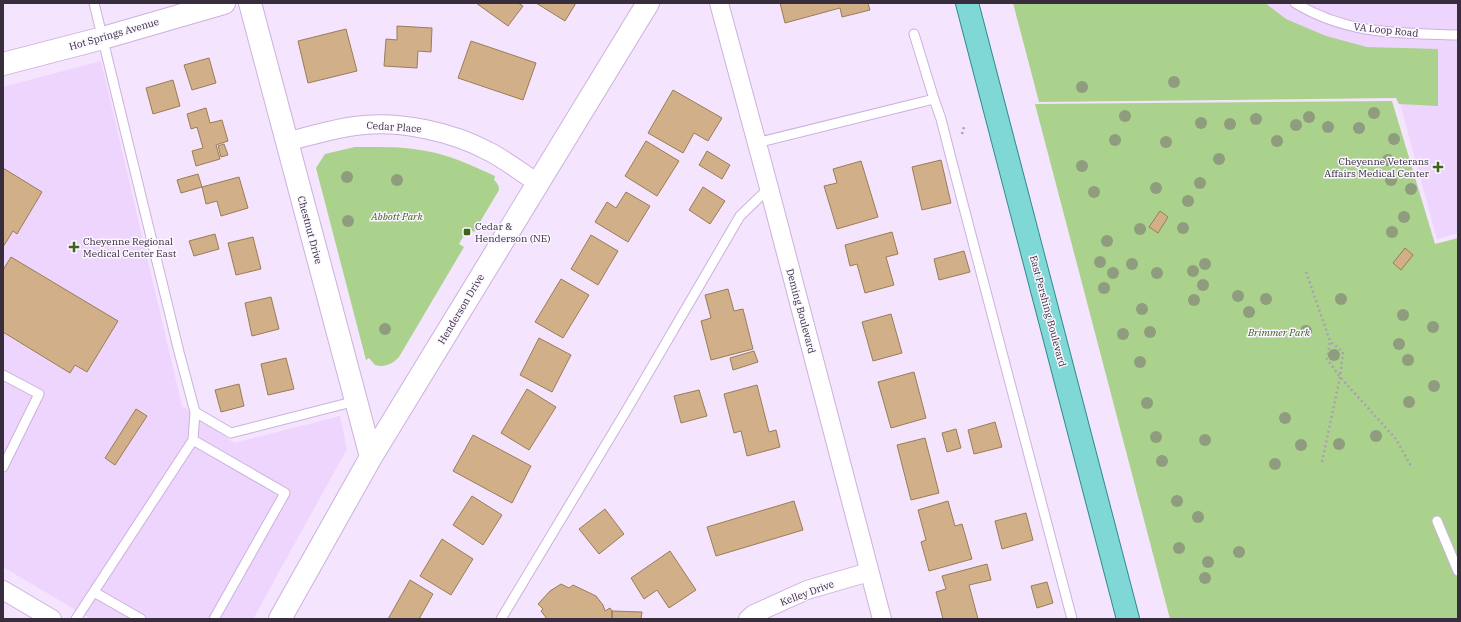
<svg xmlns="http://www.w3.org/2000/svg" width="1461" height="622" viewBox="0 0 1461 622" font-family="'IBM Plex Serif',serif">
  <rect width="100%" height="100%" fill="#f4e4fe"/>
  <path fill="#edd5fd" d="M1015,3h443v230l-21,6 -39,-143z
    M101,61l81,345 52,37 106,-27 7,33 -94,170h-162l-88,-52v-480z"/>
  <path fill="#aad28c" d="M1013,3h252l21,16 40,17 41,11 71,2v57l-39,-2 -3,-6 -357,4z
    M1392,101l43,143 23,-6v381h-288l-135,-515z
    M355,147c24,0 48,-1 71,4 24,4 47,15 69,25l-1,4c3,3 5,5 5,10l-25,42 -6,-4 -9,16 5,3 -65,110c-7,7 -14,11 -24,8l-6,-7 -3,2 -50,-192 9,-14z"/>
  <path fill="#d1b089" stroke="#9a7c55" d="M476,3h42l5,3 -15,20z
    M536,3h40l-11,18z
    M780,3h88l2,7 -28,7 -2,-9 -55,15z
    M397,26l35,2 -1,24 -13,-1 -1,17 -33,-2 2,-27 11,1z
    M346,29l11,42 -49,12 -10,-42z
    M471,41l65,22 -13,37 -65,-22z
    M209,58l7,25 -24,7 -8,-25z
    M173,80l7,26 -27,8 -7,-26z
    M673,90l49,28 -14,23 -14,-8 -11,20 -35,-20z
    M206,108l4,15 12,-3 6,21 -12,4 4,14 -24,7 -4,-15 11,-3 -6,-21 -6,2 -4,-15z
    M646,141l33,20 -22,35 -32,-20z
    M224,144l4,11 -7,2 -3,-11z
    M707,151l23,14 -8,14 -23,-14z
    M941,160l10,43 -29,7 -10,-43z
    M861,161l17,56 -41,12 -13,-43 13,-3 -4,-14z
    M3,168l39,24 -25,42 -4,-3 -10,16z
    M198,174l4,13 -21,6 -4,-13z
    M239,177l9,31 -27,8 -4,-15 -11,3 -4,-17z
    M703,187l22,14 -15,23 -21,-14z
    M626,192l24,14 -22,36 -33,-20 12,-20 9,6z
    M1160,211l8,6 -10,16 -9,-6z
    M892,232l6,22 -12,3 8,28 -29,8 -8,-29 -7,2 -5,-21z
    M215,234l4,15 -25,7 -5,-15z
    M591,235l27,16 -20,34 -27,-16z
    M253,237l8,32 -25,6 -8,-32z
    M1405,248l8,7 -12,15 -8,-7z
    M964,251l6,21 -31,8 -5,-21z
    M11,257l107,64 -31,51 -12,-7 -5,8 -67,-41v-62z
    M561,279l28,16 -26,43 -28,-16z
    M728,289l6,22 9,-2 10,40 -42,11 -10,-39 10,-3 -6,-23z
    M271,297l8,32 -27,7 -7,-33z
    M891,314l11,39 -29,8 -11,-39z
    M539,338l32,17 -19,37 -32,-17z
    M754,351l4,11 -25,8 -3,-12z
    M286,358l8,31 -26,6 -7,-31z
    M914,372l12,46 -35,10 -13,-46z
    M239,384l5,22 -23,6 -6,-22z
    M757,385l12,47 7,-2 4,17 -33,9 -6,-25 -7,2 -10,-39z
    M527,389l29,18 -27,43 -28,-17z
    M699,390l8,26 -26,7 -7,-27z
    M136,409l11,7 -32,49 -10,-7z
    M995,422l7,25 -28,7 -6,-24z
    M956,429l5,19 -14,4 -5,-19z
    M473,435l58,31 -19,37 -59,-32z
    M925,438l14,55 -28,7 -14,-55z
    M472,496l30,19 -19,30 -30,-20z
    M794,501l9,29 -87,26 -9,-29z
    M948,501l7,25 7,-2 10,35 -43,12 -8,-29 5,-2 -8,-30z
    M605,509l19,25 -25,20 -20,-25z
    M1026,513l7,27 -31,9 -7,-28z
    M442,539l31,20 -22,36 -31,-19z
    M670,551l26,39 -27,18 -12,-18 -13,9 -13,-21z
    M987,564l4,16 -22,5 9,34h-35l-7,-27 10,-3 -4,-13z
    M410,580l23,14 -14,25h-31z
    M1047,582l6,21 -16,5 -6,-22z
    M561,584l8,4 4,-3 23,11 7,9 2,6 5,-3 2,3v8h-65l-6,-8 2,-2 -5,-5 12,-13z
    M612,611l30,1 -1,7h-29z"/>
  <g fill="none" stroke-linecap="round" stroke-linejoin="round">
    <g stroke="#ccb1dc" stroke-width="11">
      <path id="lane" d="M94,3l85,349 16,60 36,21 125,-32
        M1295,3c53,32 103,30 163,32
        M914,34l20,65
        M756,143l178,-44 7,20 12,47 119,453
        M3,375l36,19 -36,73
        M193,440l2,-28
        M1437,521l21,50
        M94,592l47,27
        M76,619l117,-179 92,53 -71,126
        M501,619l128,-213 111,-190 29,-28"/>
    </g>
    <g stroke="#ccb1dc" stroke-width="20">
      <path id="street" d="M719,3l50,185 113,431
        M287,142c22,-6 45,-13 68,-16 43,-6 96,5 135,26 17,9 32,21 48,31
        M3,590l49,29
        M748,619l6,-5 53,-24 62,-18"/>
    </g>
    <g stroke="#ccb1dc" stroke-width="24">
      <path id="secondary" d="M250,3l121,454
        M3,64l100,-26 121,-35
        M280,619l91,-162 277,-454"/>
    </g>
    <g stroke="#308b8f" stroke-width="24">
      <path id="primary" d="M967,3l161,616"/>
    </g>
    <path stroke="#ac9eb4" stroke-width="2.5" stroke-dasharray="2 3" stroke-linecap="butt" d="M962,134l2,-7
      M1306,272l24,69 -3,18 13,18 56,62 15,27
      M1322,462l18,-85 3,-25 -13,-11"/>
    <use href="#lane" stroke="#fff" stroke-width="9"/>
    <use href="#street" stroke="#fff" stroke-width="18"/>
    <use href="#secondary" stroke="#fff" stroke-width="22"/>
    <use href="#primary" stroke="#80d8d6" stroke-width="22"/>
  </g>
  <g fill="#8f9c7e">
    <circle cx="1174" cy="82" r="6"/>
    <circle cx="1082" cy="87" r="6"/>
    <circle cx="1374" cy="113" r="6"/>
    <circle cx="1125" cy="116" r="6"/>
    <circle cx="1309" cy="117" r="6"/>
    <circle cx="1256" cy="119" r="6"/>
    <circle cx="1201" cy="123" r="6"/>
    <circle cx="1230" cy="124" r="6"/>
    <circle cx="1296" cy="125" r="6"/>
    <circle cx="1328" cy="127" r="6"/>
    <circle cx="1359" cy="128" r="6"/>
    <circle cx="1394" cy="139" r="6"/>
    <circle cx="1115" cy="140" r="6"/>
    <circle cx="1277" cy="141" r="6"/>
    <circle cx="1166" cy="142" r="6"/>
    <circle cx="1219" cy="159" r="6"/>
    <circle cx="1388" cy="160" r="6"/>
    <circle cx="1082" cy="166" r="6"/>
    <circle cx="347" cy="177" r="6"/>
    <circle cx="397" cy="180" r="6"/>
    <circle cx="1391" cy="180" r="6"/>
    <circle cx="1200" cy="183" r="6"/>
    <circle cx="1156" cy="188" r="6"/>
    <circle cx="1411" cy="189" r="6"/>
    <circle cx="1094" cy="192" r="6"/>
    <circle cx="1188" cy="201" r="6"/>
    <circle cx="1404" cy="217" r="6"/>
    <circle cx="348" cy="221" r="6"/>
    <circle cx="1183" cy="228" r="6"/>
    <circle cx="1140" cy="229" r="6"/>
    <circle cx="1392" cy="232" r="6"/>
    <circle cx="1107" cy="241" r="6"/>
    <circle cx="1100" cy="262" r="6"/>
    <circle cx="1132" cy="264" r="6"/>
    <circle cx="1205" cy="264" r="6"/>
    <circle cx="1193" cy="271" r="6"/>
    <circle cx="1113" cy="273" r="6"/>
    <circle cx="1157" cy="273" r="6"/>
    <circle cx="1203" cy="285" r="6"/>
    <circle cx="1104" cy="288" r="6"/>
    <circle cx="1238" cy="296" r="6"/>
    <circle cx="1266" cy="299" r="6"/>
    <circle cx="1341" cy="299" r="6"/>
    <circle cx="1194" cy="300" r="6"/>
    <circle cx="1142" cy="309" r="6"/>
    <circle cx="1249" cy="312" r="6"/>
    <circle cx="1403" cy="315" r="6"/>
    <circle cx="1433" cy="327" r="6"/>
    <circle cx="385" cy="329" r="6"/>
    <circle cx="1306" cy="331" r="6"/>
    <circle cx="1150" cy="332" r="6"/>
    <circle cx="1123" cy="334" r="6"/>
    <circle cx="1399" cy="344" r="6"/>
    <circle cx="1334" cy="355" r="6"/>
    <circle cx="1408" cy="360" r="6"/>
    <circle cx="1140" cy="362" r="6"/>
    <circle cx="1434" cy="386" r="6"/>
    <circle cx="1409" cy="402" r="6"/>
    <circle cx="1147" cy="403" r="6"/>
    <circle cx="1285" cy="418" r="6"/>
    <circle cx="1376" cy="436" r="6"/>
    <circle cx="1156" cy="437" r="6"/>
    <circle cx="1205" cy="440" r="6"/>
    <circle cx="1339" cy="444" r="6"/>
    <circle cx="1301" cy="445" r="6"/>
    <circle cx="1162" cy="461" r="6"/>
    <circle cx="1275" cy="464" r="6"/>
    <circle cx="1177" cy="501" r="6"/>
    <circle cx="1198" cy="517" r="6"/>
    <circle cx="1179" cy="548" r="6"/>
    <circle cx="1239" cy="552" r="6"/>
    <circle cx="1208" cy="562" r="6"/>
    <circle cx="1205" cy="578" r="6"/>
  </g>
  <g fill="#3e631b" stroke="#fbf6ff" stroke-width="1.5">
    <path d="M1436 161h4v4h4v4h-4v4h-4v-4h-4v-4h4z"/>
    <rect x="463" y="228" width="8" height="8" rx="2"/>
    <path d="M72 241h4v4h4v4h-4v4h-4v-4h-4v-4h4z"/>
  </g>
  <g text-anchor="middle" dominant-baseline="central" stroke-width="3" stroke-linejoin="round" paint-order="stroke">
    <g font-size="10" fill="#372d3d" stroke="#fbf6ff">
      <text transform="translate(1386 30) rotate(6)">VA Loop Road</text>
      <text transform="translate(114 34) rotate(-16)">Hot Springs Avenue</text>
      <text transform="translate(394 127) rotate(4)">Cedar Place</text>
      <text transform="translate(310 230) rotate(75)">Chestnut Drive</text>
      <text transform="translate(461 309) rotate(-59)">Henderson Drive</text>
      <text transform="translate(801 311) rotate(75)">Deming Boulevard</text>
      <text transform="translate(1048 311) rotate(75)">East Pershing Boulevard</text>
      <text transform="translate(807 593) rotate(-20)">Kelley Drive</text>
    </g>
    <g font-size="10" fill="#372d3d" stroke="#fbf6ff" text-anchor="start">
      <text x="1429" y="161" text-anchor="end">Cheyenne Veterans<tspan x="1429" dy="12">Affairs Medical Center</tspan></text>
      <text x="475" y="226">Cedar &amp;<tspan x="475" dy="12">Henderson (NE)</tspan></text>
      <text x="83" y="241">Cheyenne Regional<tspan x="83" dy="12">Medical Center East</tspan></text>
    </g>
    <g font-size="10" font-style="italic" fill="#3c6216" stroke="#fbf6ff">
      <text x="397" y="216">Abbott Park</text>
      <text x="1279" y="332">Brimmer Park</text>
    </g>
  </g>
  <rect width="1461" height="622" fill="none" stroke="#372d3d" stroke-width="8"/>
</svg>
